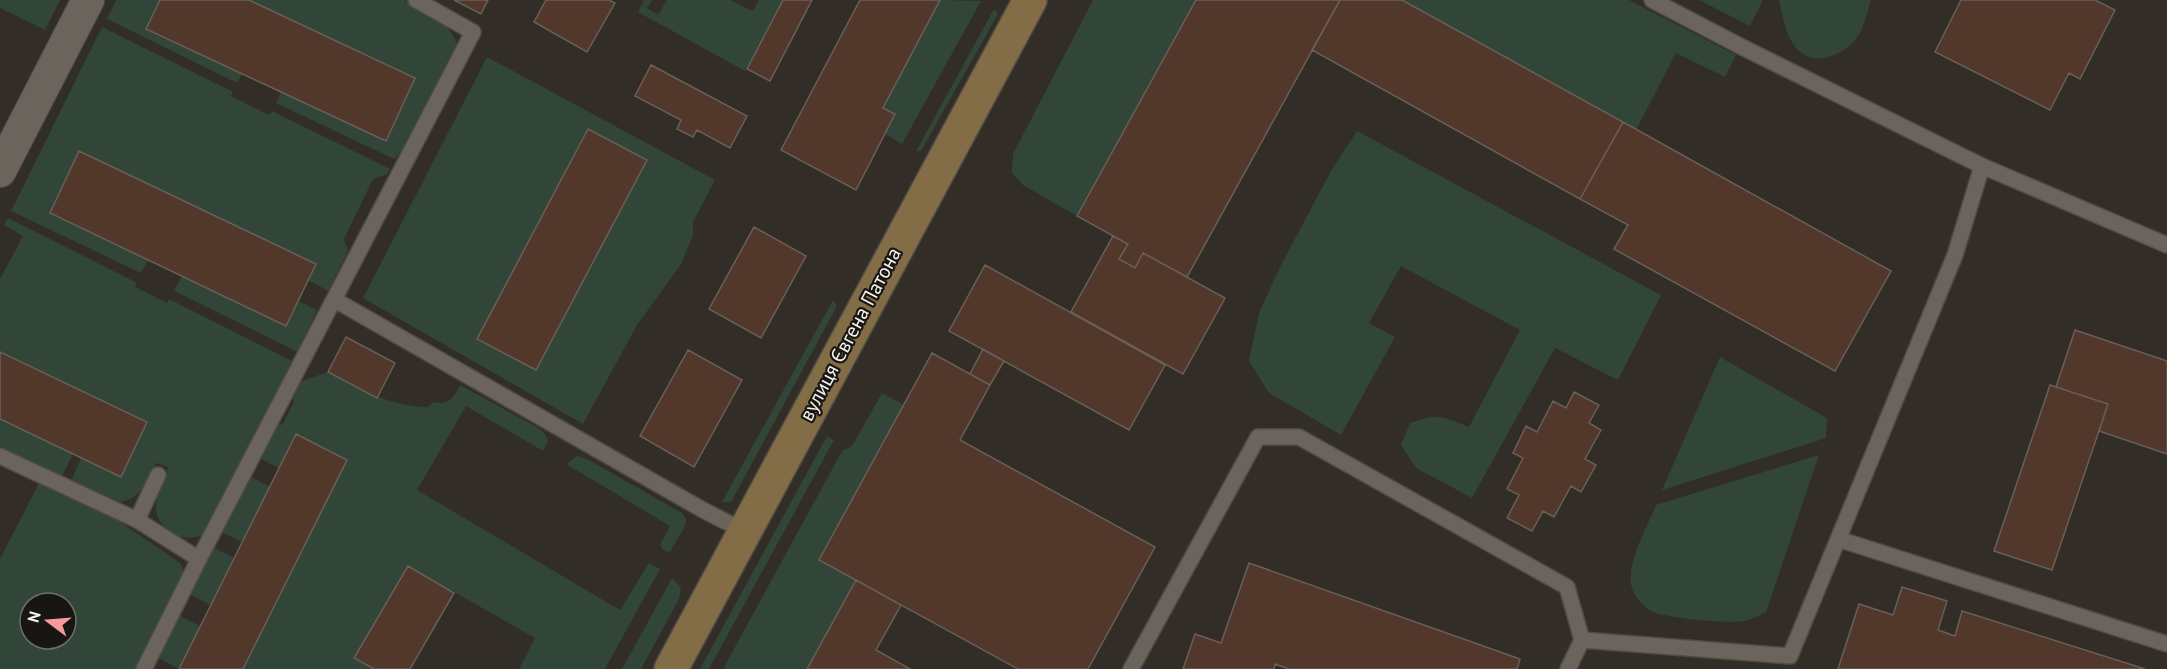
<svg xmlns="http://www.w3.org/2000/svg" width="2167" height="669" viewBox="0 0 2167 669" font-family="'PT Sans',sans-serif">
  <rect width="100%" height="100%" fill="#322d26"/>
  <path fill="#314638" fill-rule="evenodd" d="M0,0h60l-15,30 -45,-22z
    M116,0h44l-14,29 96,45 -5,9 -130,-64z
    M249,0h155l42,24 11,19 -56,109 -7,7 -118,-56 5,-11 105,49 29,-63z
    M644,0h8l-5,8 11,7 9,-15h63l23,11 6,-11h24l-38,71 -107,-59z
    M940,0l41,1 -79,143 -17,-10 10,-20 -12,-6z
    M1093,0h103l-119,216 -54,-31 -11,-12 1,-19z
    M1402,0h227l107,55 -11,22 -49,-24 -40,77z
    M1699,0h64l-13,26z
    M1779,0h92c-4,11 -7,30 -15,39 -14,17 -43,29 -60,9 -11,-13 -13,-32 -17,-48z
    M994,9l4,5 -77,137h-5z
    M102,27l131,65 -2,4 38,19 3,-4 118,58 -3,5 -14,5 -29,60 4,12 -20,40 -249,-139 -29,61 98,47 -7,13 -130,-62z
    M487,57l228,123 -22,42v14l-12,28 -44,61 -54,99 -220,-126z
    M1357,131l304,164 -43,85 -63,-32 -83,150 -56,-30 -15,-23 9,-22c28,-10 32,-7 59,4l51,-97 -119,-64 -32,57 26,14 -54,98 -72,-42 -20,-32 10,-48 20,-44 53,-100z
    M8,218l129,65 -2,4 32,16 2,-4 123,62 -87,172c-19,13 -48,-2 -49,-25 0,-14 8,-28 12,-41l-12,-4c-9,19 -14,34 -35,39l-50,-21 10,-23 40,18 26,-54 -147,-70v-73l23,-43 -19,-11z
    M182,276l104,50 12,-25 19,9 -19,42 -124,-61z
    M833,300l4,6 -106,196h-9z
    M1720,357l107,61 -1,20 -164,52z
    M328,372c32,17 61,34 99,35l7,-5c15,4 20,-5 26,-17l77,42 7,6 4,7 -5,11 -77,-45 -49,84 203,120 29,-47 11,6 -55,100h-86l16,-31 -127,-72 -54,91 20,12h-131l104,-209 -51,-25 -17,33 -20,-10 17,-35 6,2 12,-23 -3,-7 5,-12z
    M882,393l22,12 -85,154 37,21 -49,89h-84l119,-218 10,-5z
    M0,419l73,35 -11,22 -62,-29z
    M827,436l7,4 -125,229h-9z
    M1819,455l-53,157c-7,3 -14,7 -21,9 -15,3 -79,-3 -92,-9 -11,-5 -20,-17 -22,-28 -4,-22 17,-59 25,-79z
    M577,456l10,3 95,54 4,6 -1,7 -15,26 -7,-2 -3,-5 10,-19 -104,-62z
    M249,476l21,11 -28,55 -21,-10z
    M39,483l75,35 55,37 11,8 5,10 -47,96h-138v-110zM30,603h36v36h-36z
    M214,548l20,10 -23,47 -21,-10z
    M672,578l9,9 -2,12 -38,70h-19z
    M180,616l20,10 -21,43 -20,-11z"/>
  <path fill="#51382a" stroke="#695f5a" stroke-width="1.5" d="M160,0h89l166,78 -29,63 -240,-112z
    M454,0h34l-7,14z
    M546,0h63l6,3 -28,49 -53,-30z
    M783,0h29l-42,81 -23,-12z
    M860,0h80l-57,108 12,6 -39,76 -75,-40z
    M1196,0h144l-153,277 -44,-24 -8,15 -16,-9 9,-15 -51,-28z
    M1340,0h62l221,122 -43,77 -268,-149z
    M1961,0h134l20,10 -35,69 -11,-6 -19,37 -115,-58z
    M651,65l96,51 -17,32 -33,-18 -4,7 -16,-8 4,-9 -46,-24z
    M1623,122l268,149 -56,100 -221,-122 14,-24 -48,-26z
    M588,129l59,31 -111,210 -59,-31z
    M79,151l237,113 -30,62 -236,-113z
    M754,227l52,29 -45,82 -52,-29z
    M1113,236l15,8 -9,15 16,9 8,-15 82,45 -42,76 -112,-62z
    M985,265l180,100 -36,65 -180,-99z
    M2075,330l92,31v93l-68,-23 9,-27 -52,-17z
    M346,337l49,26 -18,35 -49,-26z
    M983,349l21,12 -14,24 -20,-11z
    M688,350l54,30 -48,87 -54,-31z
    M0,352l147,70 -26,55 -121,-58z
    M932,353l58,32 -30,55 195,107 -67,122h-70l-199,-109z
    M2050,385l58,19 -56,166 -58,-19z
    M1574,392l25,13 -10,18 12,7 -16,29 11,6 -15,27 -10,-6 -17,31 -11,-6 -11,20 -25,-13 12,-23 -12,-6 16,-31 -10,-5 13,-27 11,6 16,-31 13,7z
    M296,434l51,26 -104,209h-64z
    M1249,563l271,96 -3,10h-228l-14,-5 -1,5h-91l12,-35 26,9z
    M408,566l46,27 -44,76h-36l-20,-11z
    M856,580l45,25 -25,45 34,19h-103z
    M1902,587l45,14 -9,29 17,6 7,-25 183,58h-307l21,-65 34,11z"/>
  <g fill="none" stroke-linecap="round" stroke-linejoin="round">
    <g stroke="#4f4a45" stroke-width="18">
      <path id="lane" d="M1652,0l88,46 242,120 185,79
        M335,300l368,210 43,22
        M0,456l137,64 62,39
        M137,520l21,-45
        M1838,539l329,105
        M144,669l55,-110 274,-527 -57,-32
        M1131,669l127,-232h41l268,150 15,53
        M1568,669l14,-29 208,16 165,-401 27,-89"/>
    </g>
    <g stroke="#4f4a45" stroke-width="34">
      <path id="street" d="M0,171l88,-171"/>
    </g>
    <g stroke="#4f4a45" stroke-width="36">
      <path id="secondary" d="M671,669l359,-669"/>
    </g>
    <use href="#lane" stroke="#6a645c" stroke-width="15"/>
    <use href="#street" stroke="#6a645c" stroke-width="32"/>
    <use href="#secondary" stroke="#836d47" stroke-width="33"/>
  </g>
  <g text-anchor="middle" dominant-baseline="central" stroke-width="4.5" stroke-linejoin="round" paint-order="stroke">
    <g font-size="20" fill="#f6f3ee" stroke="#181612">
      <text transform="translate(850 334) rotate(-62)">вулиця Євгена Патона</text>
    </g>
  </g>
  <g transform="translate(48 621) rotate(286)"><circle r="28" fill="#181612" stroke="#716e6a" stroke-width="1.5"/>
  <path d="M0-4.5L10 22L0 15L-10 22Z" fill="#f59b9b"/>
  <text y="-9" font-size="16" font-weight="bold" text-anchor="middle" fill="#f6f3ee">N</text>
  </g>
</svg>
